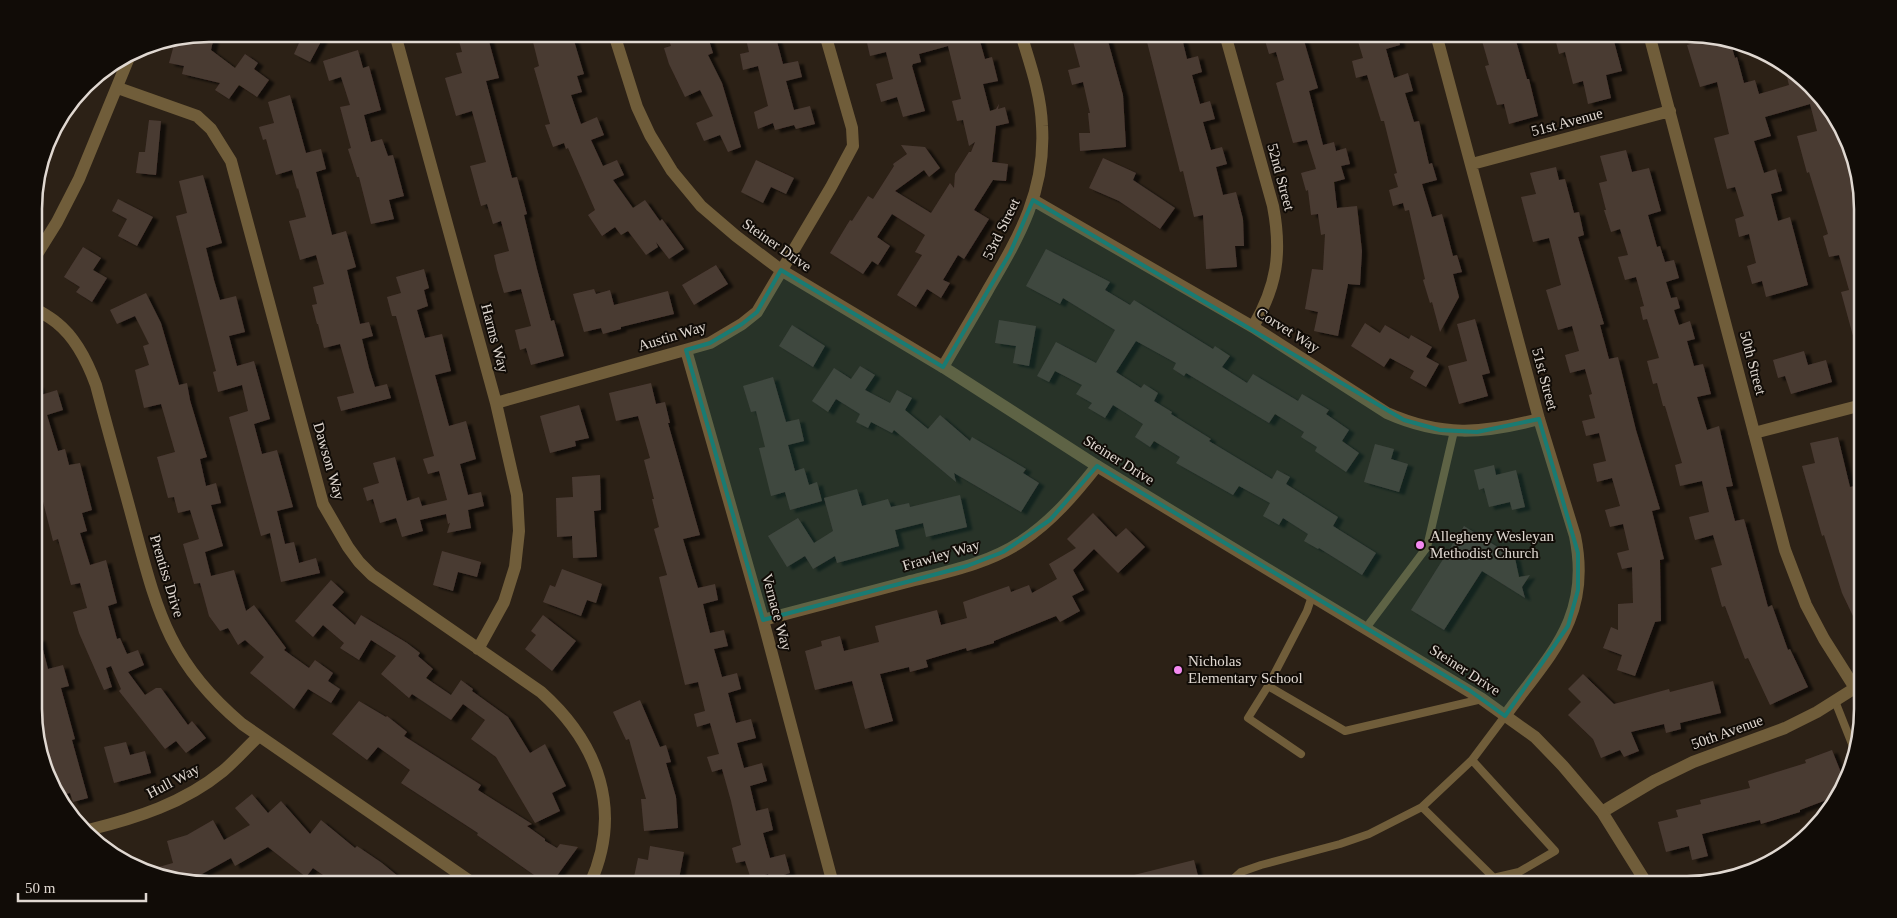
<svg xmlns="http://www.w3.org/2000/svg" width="1897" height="918" viewBox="0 0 1897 918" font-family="'Times New Roman',serif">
  <defs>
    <filter id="shadow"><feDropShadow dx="5.5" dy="3" stdDeviation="1" flood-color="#0009"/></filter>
  </defs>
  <rect width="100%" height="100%" fill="#2c2116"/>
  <path fill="#4a3a33" filter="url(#shadow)" d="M281,34h44l-15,28 -16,-8 5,-11z
    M457,34h30l12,44 -13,3 26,97 5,-1 10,37 -3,1 13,54 14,52 3,-1 10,36 -33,9 -5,-17 -6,2 -5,-20 16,-4 -10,-37 -17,4 -7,-24 -3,-14 15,-4 -8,-30 -8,3 -6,-20 -6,2 -11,-40 16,-4 -9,-33 -5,-18 -16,5 -11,-38 17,-5 -6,-20 6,-1z
    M531,34h41l12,40 -7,2 5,16 -11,3 10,29 16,-7 7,18 -13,5 12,26 14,-6 7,15 -11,5 20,28 12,-8 15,21 2,-2 22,30 -15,10 -13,-17 2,5 -12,8 -18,-24 -7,4 -6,-8 -13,9 -14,-21 7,-5 -27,-62 -2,1 -2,-6 -11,4 -8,-22 5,-1 -16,-56 5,-2z
    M667,34h40l6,19 -5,2 14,28 19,64 -13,5 -8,-17 -16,6 -8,-18 17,-7 -13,-26 -15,7 -16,-33 -5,-16 7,-2z
    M745,34h30l8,30 15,-3 4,16 -16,4 8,29 16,-4 5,18 -19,5 -2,-4 -19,5 -2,-7 -15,6 -4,-17 14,-6 -10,-40 -15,4 -3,-16 9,-2z
    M884,34h21l2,8 31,-8h40l7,25 7,-2 6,24 -15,3 7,27 6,-2 3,-5 -1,5 7,-2 4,16 -13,3 -4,36 16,2 -2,17 -13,-1 -19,30 15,9 -25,40 -6,-4 -15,25 7,3 -9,15 -14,-9 -11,18 -19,-12 25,-40 -7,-3 10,-17 -33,-21 -15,23 13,9 -12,19 -6,-4 -9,13 -33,-21 20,-33 2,1 16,-25 5,3 21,-33 -1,-2 14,-10 -6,-9 24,2 15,21 -11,9 -5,-7 -29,21 36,22 19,-30 4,5 1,-14 14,-22h2l4,-10 -6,4 -6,-26 -6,1 -5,-20 9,-2 -13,-53 -29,8 2,8 -8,2 -1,2 13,45 -22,6 -6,-20 -16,5 -5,-18 17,-5 -7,-27 -16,4 -4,-18z
    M1071,34h35l17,61 3,52 -46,4 -1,-18h11l-2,-20h2l-7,-31 -11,3 -4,-15 12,-3z
    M1145,34h36l6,25 11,-3 4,16 -10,3 8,29 10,-3 5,18 -12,3 8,28 11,-3 5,17 -11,3 7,28 13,-3 7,27 1,27h-9l2,21 -31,2 -3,-54 -9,2 -11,-46 -3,1z
    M1278,34h24l16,54 -9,3 14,54 11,-3 2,9 10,-3 4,16 -9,2 4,13 -11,3 3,26 20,-2 5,45 -2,34 -12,-1 -10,52 -24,-5 4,-19 -13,-3 7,-40 11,1 2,-36 -4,1 -3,-21 -7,1 -3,-25 -2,1 -5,-18 15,-4 -9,-29 -14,3 -17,-60 8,-3 -8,-28 -7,2 -5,-17z
    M1373,34h24l3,11 -14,4 8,29 14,-5 5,18 -8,2 9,29 5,-1 10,43 3,-1 5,17 -15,4 10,33 10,-3 11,42 4,-1 5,17 -9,2 6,23 -19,35 -8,-30 -2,1 -7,-23 2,-1 -16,-69 -4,1 -2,-8 -10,3 -4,-16 9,-3 -4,-13 3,-1 -13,-52h-3l-14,-46 -11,3 -4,-17 11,-3 -6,-20z
    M1480,34h34l13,45h2l9,37 -29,8 -5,-20 -7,1 -12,-39 4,-1z
    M1554,34h58l10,37 -16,4 5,23 -23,6 -5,-23 -10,3 -8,-32 -6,2z
    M203,35l11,2 -3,13 24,18 10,-14 13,9 -4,6 15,11 -12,17 -18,-12 -10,14 -14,-9 5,-7 -38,-9 2,-8 -15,-3 6,-22z
    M1709,39l22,5 4,14 2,-1 7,26 11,-3 4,14 30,-9 -4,-16 49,42 9,32 2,-1 17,44v12l-8,2 8,27v126l-4,1 -17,-62 8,-2 -10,-35 -10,2 -6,-21 5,-2 -19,-62 -2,1 -10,-37 20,-5 -7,-27 -45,13 6,19 -17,5 10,32 12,-4 6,22 -11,3 7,27 12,-4 18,68 -42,12 -4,-16 -10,3 -5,-18 9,-3 -7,-29 -10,3 -4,-18 9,-3 -9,-29 -8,2 -13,-51 15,-4 -12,-52 -17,5 -13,-42z
    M358,50l5,18 6,-2 12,44 -17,5 7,27 11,-3 6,17 5,-1 11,41 -15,4 5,19 -23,5 -12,-47h-2l-9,-28 3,-1 -11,-41 10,-2 -9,-28 -12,4 -6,-20z
    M290,95l16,58 15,-4 5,20 -10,3 16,63 14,-4 10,36 -9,3 13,54 9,-2 4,14 -11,3 7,29 6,19 12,-3 4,14 -50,13 -4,-14 17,-4 -14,-49 -16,4 -6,-24h-1l-5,-19 5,-1 -4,-17 11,-3 -8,-29 -16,5 -11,-39 17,-4 -8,-29 -1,1 -5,-19 -16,5 -10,-36 -3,1 -4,-13 15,-4 -6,-21z
    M149,120l12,1 -5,54 -20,-2 3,-21h6z
    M1626,150l6,22 17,-4 12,43 -13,4 9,32 3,-1 5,16 9,-2 5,18 -13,4 5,16 6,-1 3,11 -6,2 5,15 11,-4 5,18 -8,2 7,25 9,-2 8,30 -14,3 10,33 12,-4 14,60 -7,1 9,34 9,-2 24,88 4,-2 16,45 2,-1 18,38 -38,18 -22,-47 -3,1 -20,-53 -3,1 -11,-39 11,-3 -9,-30 -18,5 -6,-23 20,-5 -7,-31 -22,5 -5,-21 7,-2 -17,-57h-2l-6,-23 -4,1 -6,-23 12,-3 -12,-39 -4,1 -3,-13 4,-1 -8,-29 -11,3 -7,-23 10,-2 -8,-26 -9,3 -7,-22h2l-7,-27 8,-2 -7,-25z
    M1103,158l33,15 -3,7 42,28 -15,21 -41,-28 -30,-13z
    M756,160l38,18 -8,16 -15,-7 -8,16 -22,-11z
    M1556,167l3,13 6,-1 9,34 5,-1 5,23 -6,2 26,87 -4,1 9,34 9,-2 18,73 24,79 -8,2 12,48 -4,1 1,61 -6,1 -20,54 -18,-6 5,-15 -19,-7 8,-21 7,3v-26l15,-1 -1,-36 -10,2 -5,-16 12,-3 -6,-26 -13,3 -5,-17 15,-4 -8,-28 -15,4 -4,-18 13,-3 -7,-28 -13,3 -4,-15 13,-3 -6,-23 3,-1 -7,-25 -15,4 -5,-18 14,-4 -7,-25 -14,4 -12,-40 15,-5 -12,-47 -16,4 -12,-45 15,-3 -6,-21z
    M203,175l19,68 -16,5 8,32 6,20 16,-4 9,36 -16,4 8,30 17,-5 16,58 -16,5 8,30 15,-4 16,57 -16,4 8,33 9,-2 5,21 17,-5 4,15 -39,9 -11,-49 -9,3 -32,-119 19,-6 -6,-26 -24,7 -5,-20 3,-1 -40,-155 11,-3 -8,-32z
    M118,199l35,18 -16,29 -19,-10 9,-17 -15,-8z
    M83,247l18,11 -8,12 14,8 -15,24 -16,-10 4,-5 -16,-10z
    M1046,249l64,33 -5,8 25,15 4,-5 79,49 2,-3 15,10 -8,11 25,16 6,-9 45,27 4,-7 27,16 -3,4 23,16 -7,11 17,12 -13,19 -31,-21 2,-4 -16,-10 3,-5 -29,-18 -6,9 -83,-50 -2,3 -11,-7 3,-6 -40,-22 -20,31 25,16 3,-4 14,9 -4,8 18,11 -1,2 40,25 -2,2 63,38 5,-9 13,7 -4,7 52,33 -5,9 43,27 -14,22 -43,-27 -1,1 -14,-8 4,-7 -25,-16 -4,7 -16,-9 7,-13 -31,-17 -6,9 -57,-32 4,-6 -26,-16 -4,6 -15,-10 8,-13 -30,-19 -8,13 -17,-10 4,-5 -16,-9 6,-9 -27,-14 -6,11 -12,-6 19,-34 40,21 19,-33 -52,-32 -3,6 -34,-18z
    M716,265l12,19 -34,21 -12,-20z
    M424,269l5,19 -5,2 4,16 -11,4 8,28 17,-4 9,37 -16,4 14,51 17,-5 10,38 -16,5 8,31 13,-3 3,14 -16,4 3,18 -24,5 3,-10 -2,1 -2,-10 -26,6 3,11 -21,6 -6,-19 -16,5 -7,-24 -6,2 -4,-13 16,-5 -6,-20 22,-6 12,44 12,-4 3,9 25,-6 -8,-29 -11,3 -5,-15 11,-3 -38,-140h-4l-5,-19 14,-4 -5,-16z
    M594,289l2,5 14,-4 4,15 54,-14 6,23 -53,13v2l-18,5 -2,-6 -17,4 -11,-38z
    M146,293l15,30 18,62 8,-2 3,17 17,57 -7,2 6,27 10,-3 5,20 -10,2 12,41 -18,6 6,24 23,-6 12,41 8,-6 32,43 -2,2 25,18 6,-8 18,13 -5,8 12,8 -9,14 -23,-14 -14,20 -44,-36 14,-16 -19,-17 -7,5 -10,-17 -8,3 -11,-15 -9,-33 -6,1 -11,-40 16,-5 -9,-29 -12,3 -4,-16 -6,1 -11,-41 18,-5 -14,-48 -17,4 -9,-38 14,-5 -6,-19 6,-2 -14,-28 -18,8 -7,-14z
    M1475,319l15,54 -8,2 6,21 -29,8 -11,-38 19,-5 -10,-37z
    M999,320l37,6 -7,40 -16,-3 3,-17 -21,-3z
    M1365,323l15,10 5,-8 24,14 2,-4 21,12 -6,10 13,7 -13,23 -16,-9 4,-7 -24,-13 -6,9 -33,-21z
    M792,325l33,21 -12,21 -34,-21z
    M1804,351l4,14 18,-5 6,22 -41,12 -6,-18 -7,2 -5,-18z
    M860,366l15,9 -10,15 25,13 7,-13 15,8 -7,12 23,19 12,-14 30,26 2,-4 54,32 -3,4 16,10 -18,29 -67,-39 2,9 -62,-52 -2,3 -21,-11 -3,6 -12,-6 4,-8 -24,-15 -8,13 -16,-11 22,-33 17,11z
    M773,377l13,45 13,-3 5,22 -16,4 7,26 9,-3 5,17 8,-3 5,19 -32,9 -5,-18 -14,4 -12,-48 6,-1 -9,-36 -5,1 -8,-26z
    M651,383l5,21 9,-2 5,21h-2l32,112 -17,4 9,30 6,19 17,-4 3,16 -15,4 7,29 14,-3 4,16 -14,3 8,28 15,-4 4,16 -13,4 8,30 15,-4 5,19 -19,5 7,25 18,-5 5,18 -17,5 6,25 12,-3 5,22 -10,3 7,25 15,-4 5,19 -20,6 -2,-5 -17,5 -6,-18 -9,2 -4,-15 9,-3 -10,-44 -9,-32 -10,3 -5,-15 12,-3 -9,-31 -13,4 -3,-13 11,-3 -7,-29 -13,3 -26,-108 8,-2 -13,-46 5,-2 -7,-28h2l-10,-39 6,-2 -12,-42 -22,5 -7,-28z
    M38,385l3,10 16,-5 6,20 -16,5 11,36 7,-2 4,16 11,-2 12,47 -10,3 5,18 -7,2 10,32 16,-5 11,43 -9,3 9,33 3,-1 7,16 11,-4 6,15 -16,7 17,23 11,-7h5l27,37 4,-4 14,17 -20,15 -10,-12 -11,8 -46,-58 2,-2 -10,-23 -5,2 6,19 -8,3 -25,-57 -6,-21 14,-4 -7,-25 -9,2 -13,-46 -5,2 -18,-71v-84z
    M579,405l10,33 -14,3 1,5 -26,7 -10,-37z
    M1838,437l12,50 10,-2 3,9v143l-21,-44 -18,-58 -2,1 -20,-70 13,-3 -5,-20z
    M1375,444l19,5 -3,10 17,5 -9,28 -35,-10z
    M1494,465l2,10 20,-5 9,37 -13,3 -2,-8 -21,5 -5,-19 -5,2 -5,-20z
    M600,475l1,35 -7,1 3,46 -24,1 -1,-22 -15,1 -1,-39 17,-1 -1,-20z
    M857,489l5,17 26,-7 3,8 18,-4 1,4 50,-12 7,32 -41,10 -3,-14 -28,7 4,16 -62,17 -2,-7 -22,13 -8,-13 -18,11 -19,-31 30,-18 16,25 19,-12 -9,-33z
    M1093,513l23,24 10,-9 19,19 -27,26 -24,-24 -21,21 11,20 -12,6 8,15 -20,11 -4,-6 -62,25v2l-27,8 -1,-3 -40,12 2,7 -18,5 -1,-5 -29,7 13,47 -28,8 -13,-48 -37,9 -10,-39 17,-5 -1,-5 19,-5 4,15 35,-9 -4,-16 62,-16 4,15 26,-7 -4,-16 46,-16 2,6 18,-7 3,8 25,-14 -8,-15 27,-16 -9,-9z
    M1464,526l51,32 4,19 11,-2 -8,12 3,11 -43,-27 -38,59 -33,-20z
    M442,551l39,11 -4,15 -19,-5 -5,19 -20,-6z
    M562,569l40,15 -6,19 -9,-3 -6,16 -38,-14 7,-17 5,2z
    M331,580l13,12 -12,13 23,20 6,-10 46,28 13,10 -2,3 15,13 -7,9 25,17 10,-15 12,9 -1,2 36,26 22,36 15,-9 21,42 -14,7 8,18 -25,12 -39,-66 -25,-18 14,-19 -22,-16 -12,16 -39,-26 -3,4 -28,-24 15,-18 -25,-16 -12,20 -19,-12 4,-5 -21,-18 -10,12 -18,-16z
    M543,615l33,26 -24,30 -27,-22 11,-14 -5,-4z
    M40,638l8,31 15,-4 6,21 -8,2 14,51 -3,1 16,58 -15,4 -3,-9 -9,2 -26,-63v-93z
    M1583,674l31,30 55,-15 1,3 43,-11 8,32 -41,10 1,6 -15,4 -2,-9 -33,8 8,19 -15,6 -4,-7 -19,8 -8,-19 -25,-24 13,-13 -13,-13z
    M640,700l20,47 6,-2 5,17 -5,1 10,34 2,31 -34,3 -3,-32h5l-17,-60 -3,1 -13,-28z
    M359,701l27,16 1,-1 20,16 -3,4 77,49 -3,5 54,34 -5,2 18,13v2l12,7 3,-4 18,3 -27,37h-4l-70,-49 1,-2 -77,-50 9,-13 -32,-23 -11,13 -35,-26z
    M126,742l4,13 15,-4 6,22 -37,10 -10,-36z
    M1832,750l14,35 -9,11 -37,14v2l-39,12 -1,-4 -58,14 6,22 -16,4 -3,-14 -23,6 -8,-30 20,-5 -2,-7 25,-6 -1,-4 50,-12 -2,-7 58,-18 -1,-3z
    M252,794l16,19 13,-12 29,33 11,-14 34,28 2,-2 25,17 17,14 -7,7h-56l-23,-16 -7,9 -38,-30 -33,19 -4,-8 -29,16 -18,4 -36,-8 25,-7 -6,-22 20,-6 26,-15 11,20 26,-15 -15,-17z
    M650,846l34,6 -6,32 -44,-7 4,-19 10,2z
    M1194,860l6,24h-81l-1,-5z"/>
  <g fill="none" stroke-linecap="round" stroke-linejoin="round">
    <path stroke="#705d3a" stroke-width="8" d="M1366,628l61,-81 27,-116
      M1268,686l77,45 137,-32
      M1835,701l19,48
      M1301,754l-53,-36 20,-32 39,-75 5,-15
      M1422,807l71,70
      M1230,884l1,-3 10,-9 20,-7 79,-21 29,-10 53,-27 50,-47 33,-44
      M1467,884l52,-12 36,-21 -83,-91"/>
    <path stroke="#705d3a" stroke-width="12" d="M395,34l101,369 21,92 2,36 -4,36 -11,35 -26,47
      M1225,34l48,172c9,47 4,80 -20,121
      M1436,34l103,385 36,117c17,82 -25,118 -70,180
      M1649,34l136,516 21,55 18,34 31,49
      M118,88l79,28 14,13 20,32 92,343 25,43 11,15 13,13 169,117c58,52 82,119 49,192
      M1472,164l198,-53
      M1033,200l220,127 134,86c54,24 96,21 152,6
      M34,308c8,5 16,9 23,15 19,15 31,40 39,62 12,46 25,91 37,136 24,89 35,141 109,203l232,160
      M686,350l77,270 70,264
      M943,367c15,-26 31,-52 46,-79 31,-53 57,-98 53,-162 -1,-32 -12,-62 -21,-92
      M496,403l214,-60 32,-19 15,-12 74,-125 22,-41 -1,-18 -27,-94
      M1754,433l108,-28
      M763,620c48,-13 96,-25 144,-38 39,-10 81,-18 115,-41 30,-20 52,-46 75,-75
      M1602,812l52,-31 39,-19 92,-34 32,-16 46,-29
      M88,830c49,-12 96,-27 135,-59 12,-10 24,-24 36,-35"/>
    <path stroke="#705d3a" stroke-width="12" d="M614,34l23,73 13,28 22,36 29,35 35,30 45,34 162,97 154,99 385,233 53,38 28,29 39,46 45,72
      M34,259l23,-37 22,-43 51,-124"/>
  </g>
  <path fill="#197b73" fill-opacity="0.2" stroke="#197b73" stroke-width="4" stroke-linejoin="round" d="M1033,200l371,220 36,10 37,2 62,-13 39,134v37l-10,36 -63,90 -36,-26 -372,-224 -47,54 -47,32 -36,14 -204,54 -77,-270 24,-7 32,-19 15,-12 24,-42 162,97 67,-114z"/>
  <g fill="#f489f0" stroke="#110c07" stroke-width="2">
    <circle cx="1420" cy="545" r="5"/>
    <circle cx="1178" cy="670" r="5"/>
  </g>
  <g text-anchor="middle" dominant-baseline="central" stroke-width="4" stroke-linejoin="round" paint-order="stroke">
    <g font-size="15" fill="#e0d8d1" stroke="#110c07">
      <text transform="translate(1567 122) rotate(-15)">51st Avenue</text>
      <text transform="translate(1281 177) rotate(75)">52nd Street</text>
      <text transform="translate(1001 229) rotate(-64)">53rd Street</text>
      <text transform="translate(777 245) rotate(35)">Steiner Drive</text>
      <text transform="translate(1288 330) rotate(32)">Corvet Way</text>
      <text transform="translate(672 336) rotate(-17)">Austin Way</text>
      <text transform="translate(495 338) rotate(75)">Harms Way</text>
      <text transform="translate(1753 363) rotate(75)">50th Street</text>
      <text transform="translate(1545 379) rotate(75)">51st Street</text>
      <text transform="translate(1119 460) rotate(32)">Steiner Drive</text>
      <text transform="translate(329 461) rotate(74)">Dawson Way</text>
      <text transform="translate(941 555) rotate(-16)">Frawley Way</text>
      <text transform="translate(167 576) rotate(73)">Prentiss Drive</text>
      <text transform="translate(777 612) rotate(75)">Vernace Way</text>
      <text transform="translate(1465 670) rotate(33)">Steiner Drive</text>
      <text transform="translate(1727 732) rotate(-20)">50th Avenue</text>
      <text transform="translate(173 781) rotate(-28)">Hull Way</text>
    </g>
    <g font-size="15" fill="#e0d8d1" stroke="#110c07" text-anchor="start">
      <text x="1430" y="536">Allegheny Wesleyan<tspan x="1430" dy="17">Methodist Church</tspan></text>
      <text x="1188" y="661">Nicholas<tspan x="1188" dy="17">Elementary School</tspan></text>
    </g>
  </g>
  <path d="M0 0H1897V918H0ZM209 42H1687A167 167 0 0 1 1854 209V709A167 167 0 0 1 1687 876H209A167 167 0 0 1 42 709V209A167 167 0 0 1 209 42Z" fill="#110c07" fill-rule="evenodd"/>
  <path fill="none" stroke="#e0d8d1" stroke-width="2.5" d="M209 42H1687A167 167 0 0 1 1854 209V709A167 167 0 0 1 1687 876H209A167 167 0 0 1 42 709V209A167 167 0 0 1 209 42Z"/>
  <path d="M18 893v8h128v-8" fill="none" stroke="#e0d8d1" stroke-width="2.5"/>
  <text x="25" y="893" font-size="15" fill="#e0d8d1" stroke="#110c07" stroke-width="4" paint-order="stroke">50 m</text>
</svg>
